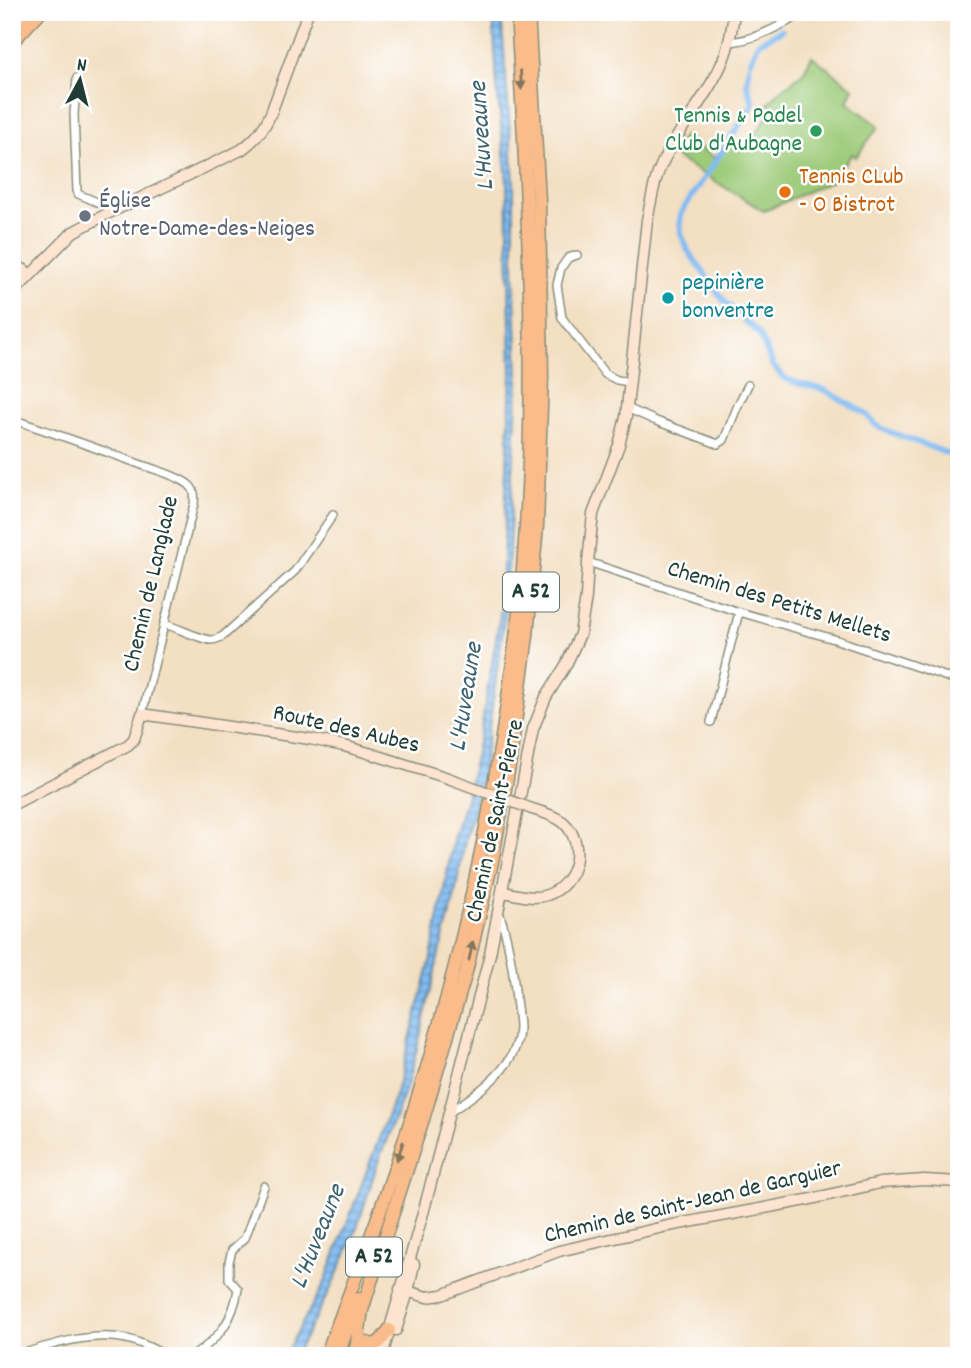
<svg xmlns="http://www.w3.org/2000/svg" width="971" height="1368" viewBox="0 0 971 1368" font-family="Dekko,sans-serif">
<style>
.green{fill:#9dcb79;stroke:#5e8456;stroke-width:2}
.water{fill:url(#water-rules);stroke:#507c94;stroke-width:2}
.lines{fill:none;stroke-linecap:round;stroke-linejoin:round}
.canal{stroke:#81bcf3;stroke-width:6}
.street-casing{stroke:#898e7b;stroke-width:10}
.secondary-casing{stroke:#898e7b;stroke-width:13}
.highway-casing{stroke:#898e7b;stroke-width:15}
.street{stroke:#fff;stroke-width:7}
.secondary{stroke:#fde4d1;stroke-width:10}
.highway{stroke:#fabc8b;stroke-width:12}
.secondary-bridge-casing{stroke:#898e7b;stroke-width:13;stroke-linecap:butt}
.secondary-bridge{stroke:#fde4d1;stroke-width:10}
.oneway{fill:#82765b}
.leisure-dot{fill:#2e9e5b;stroke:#fff;stroke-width:2.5}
.food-dot{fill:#e8710a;stroke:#fff;stroke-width:2.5}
.worship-dot{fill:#6b7280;stroke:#fff;stroke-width:2.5}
.culture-dot{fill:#0f9aa8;stroke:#fff;stroke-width:2.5}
.labels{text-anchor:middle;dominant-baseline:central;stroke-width:5;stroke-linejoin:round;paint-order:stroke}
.shield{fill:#fff;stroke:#627771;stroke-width:2}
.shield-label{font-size:23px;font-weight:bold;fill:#1f3d34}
.leisure-label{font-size:24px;fill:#27864d;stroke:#fff;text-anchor:end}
.food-label{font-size:24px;fill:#c56008;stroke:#fff;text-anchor:start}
.worship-label{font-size:24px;fill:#5b616d;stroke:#fff;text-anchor:start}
.culture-label{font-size:24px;fill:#0d838f;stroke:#fff;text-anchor:start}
.street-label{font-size:24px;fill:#1f3d34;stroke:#fff}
.water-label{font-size:26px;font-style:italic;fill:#3c636d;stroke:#fff}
</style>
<defs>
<pattern id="water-rules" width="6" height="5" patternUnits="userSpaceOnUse" patternTransform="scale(1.75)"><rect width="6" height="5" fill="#81bcf3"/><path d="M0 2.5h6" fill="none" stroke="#699ac6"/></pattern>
</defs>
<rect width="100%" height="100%" fill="#fff"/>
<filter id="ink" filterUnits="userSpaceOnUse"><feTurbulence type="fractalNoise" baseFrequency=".0143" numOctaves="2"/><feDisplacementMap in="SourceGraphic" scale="14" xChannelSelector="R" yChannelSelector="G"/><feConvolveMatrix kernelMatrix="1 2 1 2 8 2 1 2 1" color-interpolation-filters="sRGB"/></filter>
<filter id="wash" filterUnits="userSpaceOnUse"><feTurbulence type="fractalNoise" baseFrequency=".00686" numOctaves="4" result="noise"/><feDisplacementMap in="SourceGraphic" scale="28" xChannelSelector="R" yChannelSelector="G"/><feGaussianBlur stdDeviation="1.57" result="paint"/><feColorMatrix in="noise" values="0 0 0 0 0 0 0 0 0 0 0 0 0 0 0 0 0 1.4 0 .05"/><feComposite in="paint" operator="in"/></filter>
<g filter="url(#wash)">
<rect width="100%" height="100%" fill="#f3dfc2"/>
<!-- green -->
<path class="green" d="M812,56L853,88L847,102L879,126L856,157L852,154L833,180L764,211L670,154L684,136L714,158L729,140L745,150L773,108L768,104L780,91L803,73Z"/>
<!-- water -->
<path class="water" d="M493,12H501L514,181V269L518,377L506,609L481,782L465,841L454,899L438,958L418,1045L405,1092L378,1162L356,1231L332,1286L295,1356H284L324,1284L396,1093L431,958L454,836L466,798L480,734L501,609L511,376L507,181L497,88Z"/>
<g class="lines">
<!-- canal -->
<g class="canal">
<path d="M770,12L777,22"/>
<path d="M751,61L758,43L782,30"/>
<path d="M688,251L681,233L680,218L683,210L752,106L753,102L747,85L749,67"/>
<path d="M691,255L724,301L760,335L773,366L784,378L797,383L825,390L865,413L876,425L885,430L946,453L959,456"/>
</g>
</g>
</g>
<g filter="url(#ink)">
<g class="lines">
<defs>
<g id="street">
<path d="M729,42C757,40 781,25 806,12"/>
<path d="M77,78L74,114L77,191L78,194L116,210"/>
<path d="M577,255L568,258L561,268L557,285L562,318L605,374L617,380L630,382"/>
<path d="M627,408L656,421L718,444L724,440L738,405L748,385"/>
<path d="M12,419C56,434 99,449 142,465C156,470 176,475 188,484C195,489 195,496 194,504L142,714"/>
<path d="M588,562L739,612L834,639L959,681"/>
<path d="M164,624C176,627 202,640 211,640C216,640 219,638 223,636L295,571L333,515"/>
<path d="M711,722L739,612"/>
<path d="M450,1112C478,1093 519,1066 519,1028C519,1016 516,1003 515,990C512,962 508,938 499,912"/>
<path d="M15,1356C50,1345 91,1331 127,1339C141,1342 155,1350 167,1356"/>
<path d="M193,1356C219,1338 233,1321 238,1289L229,1279V1262L232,1250L245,1238L264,1186"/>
</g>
<g id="secondary">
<path d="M12,266L23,269L30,275"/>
<path d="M12,294L73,232L105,215L241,150C256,139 264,129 271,113L308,12"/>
<path d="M12,805L128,745L134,739L142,714L310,739L344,746L372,754L448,778"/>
<path d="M503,892C517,894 533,900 547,895C577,885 587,843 563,822C554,815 542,812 532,809"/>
<path d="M400,1289L427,1297L442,1295L559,1251L668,1226L807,1200L880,1183L924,1180L959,1182"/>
<path d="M396,1330L408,1292L414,1264"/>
<path d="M382,1356L425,1206L490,954L533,729L546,697L566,665L580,634L586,597L588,562L593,514L619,445L626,417L647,220C651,203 653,184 660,168C676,131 705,101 721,65C729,48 732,30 734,12"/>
</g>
<g id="highway">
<path d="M12,28L27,12"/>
<path d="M12,42L40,12"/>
<path d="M358,1335L361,1341L373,1345L380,1342L389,1330"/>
<path d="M326,1356C356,1276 387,1197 412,1116C462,960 496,800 516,638C541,430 529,221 517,12"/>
<path d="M337,1356L359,1299"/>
<path d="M355,1356L362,1310L424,1116L466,972L492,862L509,767L527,636L537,526L542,377L539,200L528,12"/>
</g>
</defs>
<!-- street casing -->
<use href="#street" class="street-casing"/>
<!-- secondary casing -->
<use href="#secondary" class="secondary-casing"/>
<!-- highway casing -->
<use href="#highway" class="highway-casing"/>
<!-- street -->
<use href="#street" class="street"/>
<!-- secondary -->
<use href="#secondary" class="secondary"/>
<!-- highway -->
<use href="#highway" class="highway"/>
<defs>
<path id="secondary-bridge" d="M448,778L532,809"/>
</defs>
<!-- secondary-bridge casing -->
<use href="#secondary-bridge" class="secondary-bridge-casing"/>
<!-- secondary-bridge -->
<use href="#secondary-bridge" class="secondary-bridge"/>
</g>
<!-- one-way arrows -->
<defs><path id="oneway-solid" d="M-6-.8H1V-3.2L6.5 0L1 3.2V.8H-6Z" transform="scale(1.75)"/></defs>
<g class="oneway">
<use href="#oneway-solid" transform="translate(521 80) rotate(87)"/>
<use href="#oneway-solid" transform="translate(471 951) rotate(-77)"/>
<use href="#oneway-solid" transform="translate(400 1151) rotate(109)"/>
</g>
</g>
<!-- markers -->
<circle class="leisure-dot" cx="816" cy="131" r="7"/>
<circle class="food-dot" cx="785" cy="192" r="7"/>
<circle class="worship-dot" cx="85" cy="216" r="7"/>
<circle class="culture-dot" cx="668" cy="298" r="7"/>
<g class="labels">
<!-- shield labels -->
<g class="shield">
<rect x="503" y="572.5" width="56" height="39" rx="5"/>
<rect x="346" y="1237.5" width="56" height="39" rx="5"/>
</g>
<g class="shield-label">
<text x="531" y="592">A 52</text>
<text x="374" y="1257">A 52</text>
</g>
<!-- leisure labels -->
<g class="leisure-label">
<text x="802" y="117">Tennis &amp; Padel<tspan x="802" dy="28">Club d'Aubagne</tspan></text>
</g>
<!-- food labels -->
<g class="food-label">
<text x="799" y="178">Tennis CLub<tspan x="799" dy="28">- O Bistrot</tspan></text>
</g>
<!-- worship labels -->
<g class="worship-label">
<text x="99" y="202">Église<tspan x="99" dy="28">Notre-Dame-des-Neiges</tspan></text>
</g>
<!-- culture labels -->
<g class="culture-label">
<text x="682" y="284">pepinière<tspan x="682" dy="28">bonventre</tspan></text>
</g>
<!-- street labels -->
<g class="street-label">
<text transform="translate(152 584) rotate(-77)">Chemin de Langlade</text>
<text transform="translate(779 603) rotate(17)">Chemin des Petits Mellets</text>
<text transform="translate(346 730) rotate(13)">Route des Aubes</text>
<text transform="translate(496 821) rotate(-78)">Chemin de Saint-Pierre</text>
<text transform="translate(693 1203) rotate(-13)">Chemin de Saint-Jean de Garguier</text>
</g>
<!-- water labels -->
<g class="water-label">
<text transform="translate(483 136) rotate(-94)">L'Huveaune</text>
<text transform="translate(467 697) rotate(-81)">L'Huveaune</text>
<text transform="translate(319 1237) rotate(-68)">L'Huveaune</text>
</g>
</g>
<!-- margin -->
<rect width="971" height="1368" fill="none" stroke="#fff" stroke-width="42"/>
<!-- north arrow -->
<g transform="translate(80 80) rotate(7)" stroke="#ffffff" stroke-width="5" paint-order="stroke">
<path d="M0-5L12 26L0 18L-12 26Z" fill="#1f3d34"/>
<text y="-10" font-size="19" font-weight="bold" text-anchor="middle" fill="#1f3d34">N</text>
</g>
</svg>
